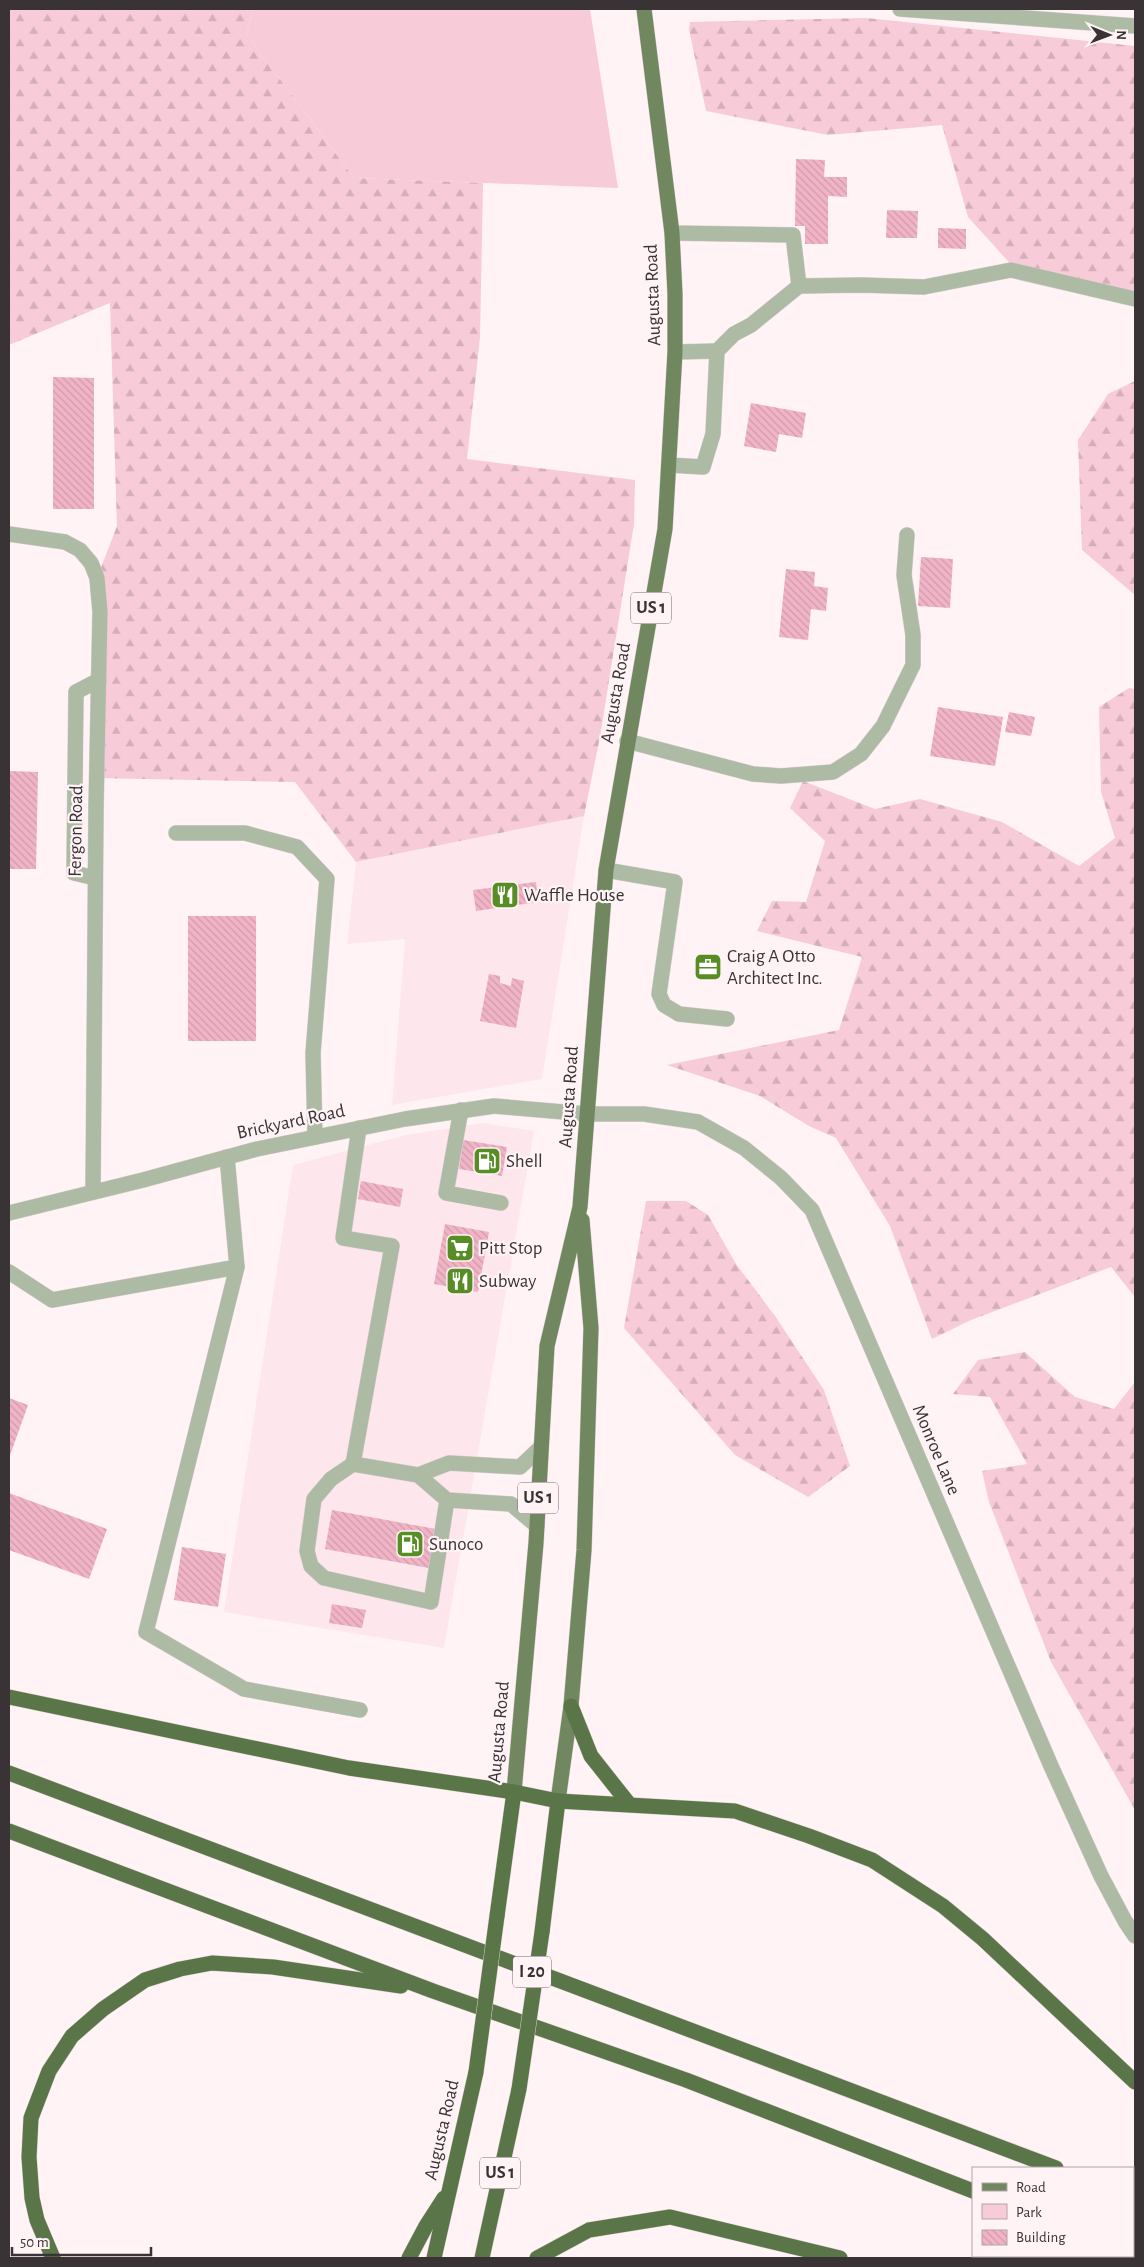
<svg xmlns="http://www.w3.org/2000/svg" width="1144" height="2267" viewBox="0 0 1144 2267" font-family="'Alegreya Sans',sans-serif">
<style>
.built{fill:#fde6ec}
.green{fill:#f7cbd7}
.forest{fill:url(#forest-firs)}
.building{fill:url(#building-back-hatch)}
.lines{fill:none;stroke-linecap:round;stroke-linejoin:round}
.minor-casing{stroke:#dcd0d3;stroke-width:16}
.major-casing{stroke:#dcd0d3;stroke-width:16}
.highway-casing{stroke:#dcd0d3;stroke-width:16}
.minor{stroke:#adbaa4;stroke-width:15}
.major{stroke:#708760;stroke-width:15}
.highway{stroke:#5a7547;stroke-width:15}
.highway-bridge-casing{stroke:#dcd0d3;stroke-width:16;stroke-linecap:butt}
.highway-bridge{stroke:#5a7547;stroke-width:15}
.labels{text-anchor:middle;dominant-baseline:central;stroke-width:4.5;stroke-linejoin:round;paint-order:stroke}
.shield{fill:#fff3f6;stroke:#756d6f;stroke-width:1}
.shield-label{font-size:18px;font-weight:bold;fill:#3a3335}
.street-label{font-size:19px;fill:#3a3335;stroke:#fff3f6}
.poi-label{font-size:19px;fill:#3a3335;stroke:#fff3f6;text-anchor:start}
</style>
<defs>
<pattern id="forest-firs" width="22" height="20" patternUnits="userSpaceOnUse" patternTransform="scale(1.25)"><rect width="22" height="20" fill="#f7cbd7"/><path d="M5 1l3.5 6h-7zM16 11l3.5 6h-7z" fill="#d4afb9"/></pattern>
<pattern id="building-back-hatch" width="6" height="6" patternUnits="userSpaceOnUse" patternTransform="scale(1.25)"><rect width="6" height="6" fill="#f1b4c6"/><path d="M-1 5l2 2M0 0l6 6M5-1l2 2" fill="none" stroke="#cf9bab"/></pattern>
</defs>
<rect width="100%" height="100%" fill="#fff3f6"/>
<!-- built -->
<g class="built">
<path d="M584,816L542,1079L392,1105L405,939L347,944L356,862Z"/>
<path d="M483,1123L534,1131L444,1648L224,1612L293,1165L406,1135Z"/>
</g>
<!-- green -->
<path class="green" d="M254,9H590L618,188L354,178L246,34Z"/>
<!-- forest -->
<g class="forest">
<path d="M9,9H254L246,34L354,178L483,183L480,337L467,459L635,480L634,524L600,737L584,816L356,862L295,782L96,778L97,578L117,526L110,303L9,345Z"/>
<path d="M866,18L1135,46V294L1017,271L968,217L942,125L828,135L706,111L689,29L690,22Z"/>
<path d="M1135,381V595L1082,550L1078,440L1108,394Z"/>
<path d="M1129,688L1135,689V1297L1111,1267L971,1320L932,1339L890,1226L836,1138L809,1126L760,1096L667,1065L839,1030L862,957L757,931L772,901L806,902L825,841L790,808L803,781L875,809L920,799L1002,822L1079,866L1115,838L1101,792L1099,707Z"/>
<path d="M646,1201H686L708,1215L736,1264L775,1316L824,1390L850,1466L808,1497L735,1455L624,1328Z"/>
<path d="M1025,1352L1075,1397L1114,1409L1135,1382V1810L1051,1662L989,1502L982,1471L1027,1464L990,1397L953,1394L978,1360Z"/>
</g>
<!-- building -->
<g class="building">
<path d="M796,159L825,160L824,177H847V197L828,196V244H805V226H795Z"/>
<path d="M887,210L918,211L917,238H886Z"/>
<path d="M938,228L966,229V249L938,248Z"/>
<path d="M53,377L94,378V509H53Z"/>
<path d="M751,403L806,413L802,438L779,434L776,452L744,446Z"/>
<path d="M921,557L953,559L950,608L918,606Z"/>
<path d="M786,569L815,572L814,586L828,588L826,611L811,609L808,640L779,637Z"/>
<path d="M938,707L1003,717L995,766L930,756Z"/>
<path d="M1009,712L1035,717L1031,736L1005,732Z"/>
<path d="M9,771L38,772L36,869H9Z"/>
<path d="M536,882L538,902L476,911L473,890Z"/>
<rect x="188" y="916" width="68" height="125"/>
<path d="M489,974L500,976V983L511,986L512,978L524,981L516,1028L480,1021Z"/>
<path d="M463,1140L507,1147L502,1176L459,1169Z"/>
<path d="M361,1181L403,1189L400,1207L358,1199Z"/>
<path d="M445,1224L489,1232L478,1292L434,1284Z"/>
<path d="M9,1398L28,1405L9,1458Z"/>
<path d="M9,1493L107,1529L89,1579L9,1550Z"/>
<path d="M332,1510L441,1530L434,1569L325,1549Z"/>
<path d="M182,1547L226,1554L218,1607L174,1600Z"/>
<path d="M332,1604L366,1610L362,1628L329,1623Z"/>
</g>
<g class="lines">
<defs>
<g id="minor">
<path d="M900,9L1135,26"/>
<path d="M672,233L793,235L799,286L861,285L924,287L1011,270L1135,299"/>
<path d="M717,351L734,334L751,325L799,286"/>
<path d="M669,465L703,467L713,434L717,351L675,352"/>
<path d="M9,534L65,542L80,550L91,563L97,578L100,612L96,808L93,1192"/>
<path d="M627,741L753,774L781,776L833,772L861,754L883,726L913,665V635L904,575L907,535"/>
<path d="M176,833H245L297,847L327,879L313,1053L315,1137"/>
<path d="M606,870L675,882L659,994L664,1005L679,1014L727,1019"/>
<path d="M95,878L74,873L76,692L99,680"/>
<path d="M461,1110L446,1193L501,1203"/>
<path d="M359,1128L343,1238L392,1246L353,1464L418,1475L447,1500L511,1504L537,1526"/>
<path d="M9,1213L143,1180L257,1149L405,1119L494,1106L587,1114H644L698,1122L744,1148L781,1178L812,1210L1051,1766L1101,1876L1125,1921L1135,1936"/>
<path d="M237,1267L146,1632L244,1689L360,1710"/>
<path d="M9,1272L52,1300L237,1267L227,1157"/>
<path d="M353,1464L331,1479L314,1499L307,1551L311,1566L324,1578L431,1602L447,1500"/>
<path d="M418,1475L449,1463L520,1467L541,1447"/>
</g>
<g id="major">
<path d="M514,1792L536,1543L547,1346L580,1207L606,870L665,529L675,352V294L672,233L644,9"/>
<path d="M558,1801L571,1706L584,1550L591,1328L582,1220"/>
</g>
<g id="highway">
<path d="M9,1697L349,1768L514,1792L558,1801L735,1811L809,1836L872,1860L943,1906L983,1939L1135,2082"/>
<path d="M571,1706L591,1756L629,1804"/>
<path d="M9,1773L1056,2168"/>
<path d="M9,1831L433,1991L686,2080L973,2191"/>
<path d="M497,1916L514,1792"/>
<path d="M542,1932L558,1801"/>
<path d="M1133,2197L1135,2198"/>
<path d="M1133,2252H1135"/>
<path d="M53,2258L37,2220L32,2198L29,2157L31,2118L49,2071L72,2036L103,2009L145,1980L180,1969L212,1963L273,1967L401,1986"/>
<path d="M409,2258L426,2226L444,2198"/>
<path d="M434,2258L476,2072"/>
<path d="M482,2258L519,2089"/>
<path d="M537,2258L589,2230L670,2217L840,2258"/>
</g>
</defs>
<!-- minor casing -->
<use href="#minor" class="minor-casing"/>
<!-- major casing -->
<use href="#major" class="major-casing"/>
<!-- highway casing -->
<use href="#highway" class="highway-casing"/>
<!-- minor -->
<use href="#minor" class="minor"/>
<!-- major -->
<use href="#major" class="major"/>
<!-- highway -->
<use href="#highway" class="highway"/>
<defs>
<g id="highway-bridge">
<path d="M476,2072L497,1916"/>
<path d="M519,2089L542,1932"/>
</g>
</defs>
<!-- highway-bridge casing -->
<use href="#highway-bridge" class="highway-bridge-casing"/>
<!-- highway-bridge -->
<use href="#highway-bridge" class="highway-bridge"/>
</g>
<!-- icons -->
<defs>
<symbol id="restaurant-square" viewBox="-11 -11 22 22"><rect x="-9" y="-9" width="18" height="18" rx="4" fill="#588d26" stroke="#fff3f6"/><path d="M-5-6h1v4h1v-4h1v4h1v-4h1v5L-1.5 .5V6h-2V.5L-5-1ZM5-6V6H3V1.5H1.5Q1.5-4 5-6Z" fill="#fff"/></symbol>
<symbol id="office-square" viewBox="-11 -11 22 22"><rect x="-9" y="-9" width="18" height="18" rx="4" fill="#588d26" stroke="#fff3f6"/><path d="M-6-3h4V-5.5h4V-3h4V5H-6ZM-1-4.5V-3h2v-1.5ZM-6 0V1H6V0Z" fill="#fff"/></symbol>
<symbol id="fuel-square" viewBox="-11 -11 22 22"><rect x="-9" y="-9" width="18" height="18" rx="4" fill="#588d26" stroke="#fff3f6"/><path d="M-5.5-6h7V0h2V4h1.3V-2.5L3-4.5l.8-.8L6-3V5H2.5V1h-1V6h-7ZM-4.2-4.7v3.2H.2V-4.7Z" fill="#fff"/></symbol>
<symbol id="supermarket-square" viewBox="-11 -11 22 22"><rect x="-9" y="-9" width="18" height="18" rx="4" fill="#588d26" stroke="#fff3f6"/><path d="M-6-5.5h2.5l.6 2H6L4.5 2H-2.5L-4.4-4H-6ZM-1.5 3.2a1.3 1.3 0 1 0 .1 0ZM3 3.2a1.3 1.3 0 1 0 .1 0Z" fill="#fff"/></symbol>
</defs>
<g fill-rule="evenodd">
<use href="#restaurant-square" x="489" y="879" width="32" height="32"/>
<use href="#office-square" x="692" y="951" width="32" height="32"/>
<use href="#fuel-square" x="471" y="1145" width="32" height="32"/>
<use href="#supermarket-square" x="444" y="1232" width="32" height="32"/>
<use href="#restaurant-square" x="444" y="1265" width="32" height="32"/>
<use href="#fuel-square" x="394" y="1528" width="32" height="32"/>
</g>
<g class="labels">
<!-- shield labels -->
<g class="shield">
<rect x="631" y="592.5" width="40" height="31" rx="4"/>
<rect x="518" y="1482.5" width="40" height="31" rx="4"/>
<rect x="513" y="1956.5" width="38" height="31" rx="4"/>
<rect x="480" y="2157.5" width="40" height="31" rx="4"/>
</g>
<g class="shield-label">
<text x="651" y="608">US 1</text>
<text x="538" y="1498">US 1</text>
<text x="532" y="1972">I 20</text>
<text x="500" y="2173">US 1</text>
</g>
<!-- street labels -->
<g class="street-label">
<text transform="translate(653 295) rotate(-92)">Augusta Road</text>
<text transform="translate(616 693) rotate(-80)">Augusta Road</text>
<text transform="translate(76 831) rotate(-89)">Fergon Road</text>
<text transform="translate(569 1097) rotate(-86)">Augusta Road</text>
<text transform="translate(291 1122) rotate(-12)">Brickyard Road</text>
<text transform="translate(936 1450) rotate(67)">Monroe Lane</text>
<text transform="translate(499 1732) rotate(-85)">Augusta Road</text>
<text transform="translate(442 2130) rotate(-77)">Augusta Road</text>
</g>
<!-- poi labels -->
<g class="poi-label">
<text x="524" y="895">Waffle House</text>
<text x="727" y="956">Craig A Otto<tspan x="727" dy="22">Architect Inc.</tspan></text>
<text x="506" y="1161">Shell</text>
<text x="479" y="1248">Pitt Stop</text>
<text x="479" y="1281">Subway</text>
<text x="429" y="1544">Sunoco</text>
</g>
</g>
<!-- border -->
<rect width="1144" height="2267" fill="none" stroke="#3a3335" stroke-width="20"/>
<!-- legend -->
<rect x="972" y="2167" width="162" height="90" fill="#fff3f6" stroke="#b0a6a9"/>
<rect x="982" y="2183" width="25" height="8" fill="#708760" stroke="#b0a6a9"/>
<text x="1016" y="2192" font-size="15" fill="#3a3335">Road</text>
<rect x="982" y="2204" width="25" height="15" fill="#f7cbd7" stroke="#b0a6a9"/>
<text x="1016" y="2217" font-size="15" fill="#3a3335">Park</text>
<rect x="982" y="2230" width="25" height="15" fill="url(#building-back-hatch)" stroke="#b0a6a9"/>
<text x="1016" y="2242" font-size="15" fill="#3a3335">Building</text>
<!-- north arrow -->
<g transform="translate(1109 35) rotate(91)" stroke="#fff3f6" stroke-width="4" paint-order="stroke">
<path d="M0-4L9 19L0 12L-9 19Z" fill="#3a3335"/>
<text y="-8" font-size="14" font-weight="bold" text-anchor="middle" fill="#3a3335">N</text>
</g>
<!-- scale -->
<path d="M12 2247v8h139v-8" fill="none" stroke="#3a3335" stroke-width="2.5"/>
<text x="20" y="2247" font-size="15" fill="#3a3335" stroke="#fff3f6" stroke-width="4" paint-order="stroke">50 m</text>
</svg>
